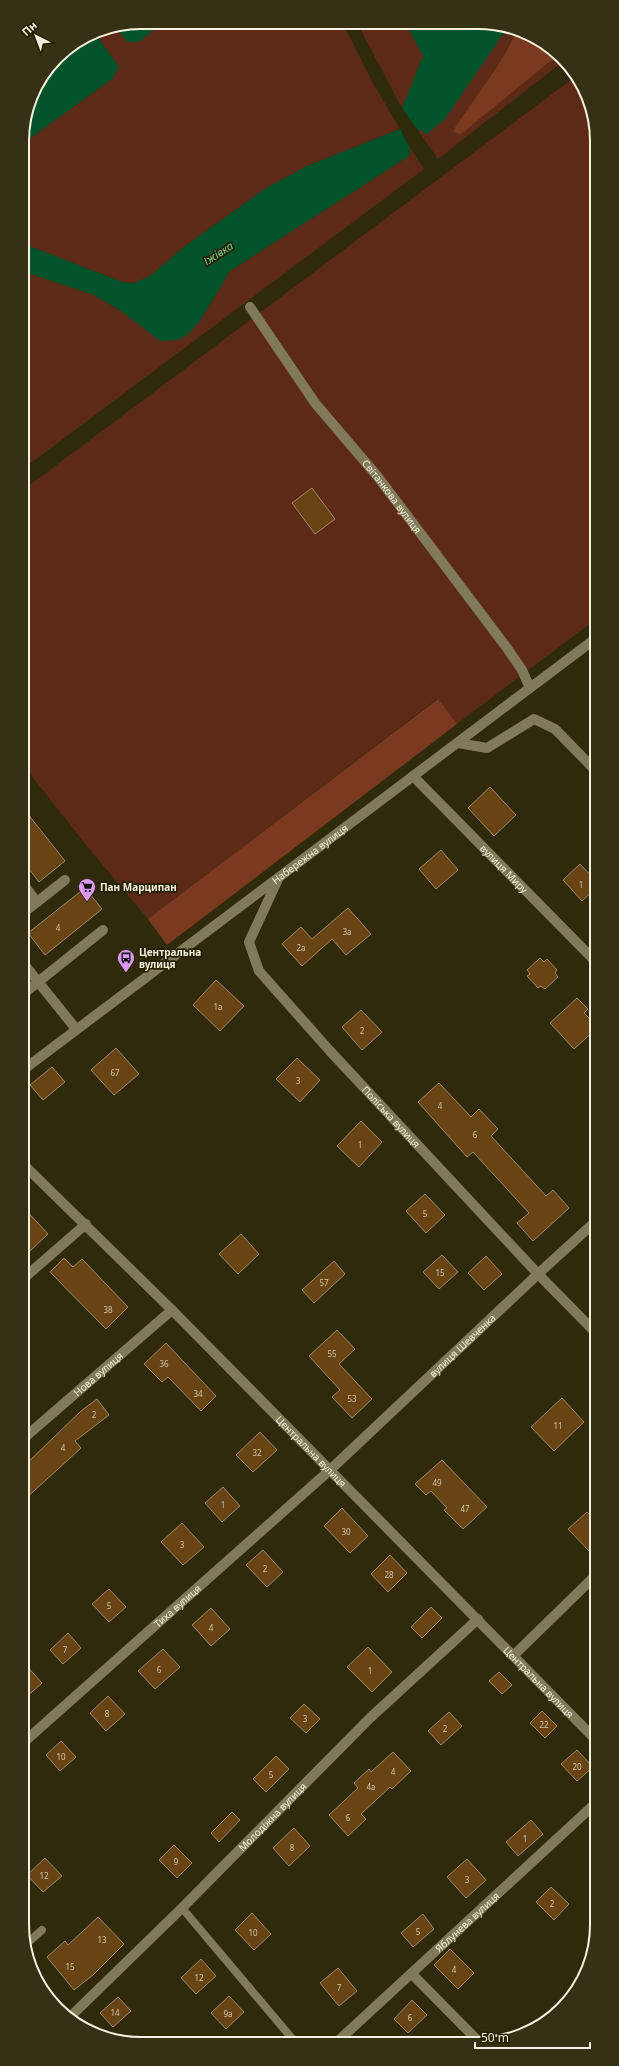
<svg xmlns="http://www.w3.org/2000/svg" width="619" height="2066" viewBox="0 0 619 2066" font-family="'Noto Sans',sans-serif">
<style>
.green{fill:#5c2a16}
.forest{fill:#7b391f}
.water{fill:#00532a}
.building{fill:#684313;stroke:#a0886e}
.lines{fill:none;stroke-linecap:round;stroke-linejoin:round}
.service{stroke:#817a5a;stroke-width:8}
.minor{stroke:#817a5a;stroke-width:10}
.tertiary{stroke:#817a5a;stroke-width:10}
.labels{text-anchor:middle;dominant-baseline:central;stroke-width:3.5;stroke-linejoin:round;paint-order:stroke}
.number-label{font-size:8px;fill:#d1c6ac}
.street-label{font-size:10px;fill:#f4f1df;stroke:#262002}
.poi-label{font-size:10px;font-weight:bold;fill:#f4f1df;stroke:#262002;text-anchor:start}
.water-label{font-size:11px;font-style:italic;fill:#77d899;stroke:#262002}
.rim{fill:none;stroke:#f4f1df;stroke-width:2}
</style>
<rect width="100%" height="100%" fill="#302a0c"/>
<!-- green -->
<g class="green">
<path d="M163,22L343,23L373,83L400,129L307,166L266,188L185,246L150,276L134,283L122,282L27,245L22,237V144L112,79L119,67L94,32L116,27L127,41L139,42Z"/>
<path d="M357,23L406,24L423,56L402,108Z"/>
<path d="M504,26L517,30C501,67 474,97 454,131L459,135L559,54L565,60L438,159L417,129L427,134L503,34Z"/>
<path d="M576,76L585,88L595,118V620L457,724L437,699L148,919L87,846L23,765V490Z"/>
<path d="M410,148L424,169L23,469L22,294L25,292L22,290V271L94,295L121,311L200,321L230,271L409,156Z"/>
</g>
<!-- forest -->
<g class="forest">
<path d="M517,30L537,38L559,54L460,135L453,131C474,97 501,67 517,30Z"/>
<path d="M438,699L457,724L167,945L148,919Z"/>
</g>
<!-- water -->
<g class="water">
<path d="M141,22H163L139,42H127L116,27Z"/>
<path d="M406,24L504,26L503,34L445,119L427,134L417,129L402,108L423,56Z"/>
<path d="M94,32L119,67L112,79L22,144V134L31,95L57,57Z"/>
<path d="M400,129L410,148L409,156L230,271L200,321L188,334L178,340L160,341L121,311L94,295L22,271V237L27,245L122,282L134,283L150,276L185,246L266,188L307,166Z"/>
</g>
<!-- building -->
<g class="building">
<path d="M312,488L335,519L315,534L292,503Z"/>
<path d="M490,787L516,815L494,836L468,808Z"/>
<path d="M23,808L65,861L39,882L23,861Z"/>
<path d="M441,850L458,870L436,889L419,869Z"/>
<path d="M580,864L596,881V888L582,901L563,880Z"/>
<path d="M85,888L102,909L45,955L28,933Z"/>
<path d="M348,908L371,934L346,955L332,939L302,966L282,944L301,927L312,939Z"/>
<path d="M540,958L544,962L547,959L557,970L555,973L558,977L545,989L541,986L538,988L527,976L530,974L527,970Z"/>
<path d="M216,980L244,1006L220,1031L193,1005Z"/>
<path d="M577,998L588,1009L584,1013L596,1025V1029L574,1049L550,1023Z"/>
<path d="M361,1010L382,1032L362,1050L342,1027Z"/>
<path d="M116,1048L139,1074L114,1095L91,1070Z"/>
<path d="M297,1058L320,1080L300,1102L276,1079Z"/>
<path d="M52,1067L65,1082L43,1100L30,1085Z"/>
<path d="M439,1083L471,1117L479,1109L498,1129L491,1136L546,1196L553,1190L569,1208L533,1241L517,1223L529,1213L473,1152L467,1157L418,1102Z"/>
<path d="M361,1121L382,1142L359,1167L337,1146Z"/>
<path d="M425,1194L445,1215L426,1233L406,1211Z"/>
<path d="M23,1207L48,1234L30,1251L23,1245Z"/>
<path d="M241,1234L259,1254L238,1274L219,1254Z"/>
<path d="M442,1255L458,1272L439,1289L423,1272Z"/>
<path d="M486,1256L502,1274L484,1290L468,1273Z"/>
<path d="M64,1258L73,1267L82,1259L128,1307L106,1329L50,1272Z"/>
<path d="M334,1261L345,1274L314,1303L302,1290Z"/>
<path d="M337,1330L355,1349L339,1364L372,1399L352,1418L332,1397L340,1390L309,1356Z"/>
<path d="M166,1343L216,1396L201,1411L168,1377L162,1382L144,1364Z"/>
<path d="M562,1398L584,1422L554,1451L531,1427Z"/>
<path d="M97,1399L109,1415L75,1441L81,1448L24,1500V1466L81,1411Z"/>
<path d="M260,1432L277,1450L253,1472L236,1455Z"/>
<path d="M442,1460L487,1507L463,1529L444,1510L447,1508L431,1491L426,1495L415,1484Z"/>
<path d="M223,1487L240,1506L222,1522L205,1503Z"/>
<path d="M342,1508L368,1536L350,1553L324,1526Z"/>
<path d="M587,1512L596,1521V1546L590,1552L568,1529Z"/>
<path d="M182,1523L204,1547L183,1565L161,1542Z"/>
<path d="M263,1550L283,1572L267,1587L246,1565Z"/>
<path d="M390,1555L407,1573L388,1592L371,1574Z"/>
<path d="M109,1589L126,1607L109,1622L92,1604Z"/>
<path d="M431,1607L442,1618L422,1638L411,1627Z"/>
<path d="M211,1608L230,1629L211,1646L192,1625Z"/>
<path d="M68,1633L81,1648L63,1664L50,1650Z"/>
<path d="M368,1647L392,1672L372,1692L347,1667Z"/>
<path d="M163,1649L180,1667L155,1689L138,1671Z"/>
<path d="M24,1663L42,1683L24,1699Z"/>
<path d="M499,1672L512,1685L502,1694L489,1681Z"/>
<path d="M108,1696L125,1714L106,1731L90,1713Z"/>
<path d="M304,1704L320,1719L306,1733L290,1718Z"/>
<path d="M542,1711L557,1726L545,1738L530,1723Z"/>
<path d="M449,1712L462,1726L441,1745L428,1731Z"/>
<path d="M61,1741L76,1757L60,1771L46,1755Z"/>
<path d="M577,1750L593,1767L577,1781L561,1764Z"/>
<path d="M393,1752L411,1771L392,1789L390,1787L361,1814L366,1819L348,1836L329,1815L358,1788L354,1783L369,1769L371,1772Z"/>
<path d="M276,1756L289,1769L266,1792L253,1779Z"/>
<path d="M232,1812L240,1820L219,1842L211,1833Z"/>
<path d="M531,1820L543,1834L518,1856L506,1842Z"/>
<path d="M294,1828L310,1846L289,1866L273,1848Z"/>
<path d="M174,1845L192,1863L177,1878L159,1860Z"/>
<path d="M45,1858L62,1876L43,1892L27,1875Z"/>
<path d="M467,1859L486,1880L466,1898L447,1877Z"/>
<path d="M551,1887L569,1904L554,1920L536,1902Z"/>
<path d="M252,1913L271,1934L254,1950L235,1930Z"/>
<path d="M423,1914L434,1929L413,1947L401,1933Z"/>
<path d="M98,1917L124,1944L93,1975L74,1990L47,1957L65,1941L68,1945Z"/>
<path d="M450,1949L474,1973L458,1989L434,1965Z"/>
<path d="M201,1959L216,1976L196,1994L181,1978Z"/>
<path d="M338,1968L357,1991L339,2006L320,1983Z"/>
<path d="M229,1996L244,2012L226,2029L211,2013Z"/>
<path d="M118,1997L131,2011L113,2027L100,2013Z"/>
<path d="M412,2000L427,2015L408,2033L394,2019Z"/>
</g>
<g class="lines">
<!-- service -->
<g class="service">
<path d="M182,1908L295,2042"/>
<path d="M24,1946L42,1930"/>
</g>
<!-- minor -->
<g class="minor">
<path id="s1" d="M250,307L315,403L378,477L507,648L522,670L530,688"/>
<path d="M458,743L487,748L534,719L555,729L595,770"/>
<path id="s2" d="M413,776L596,962"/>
<path id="s3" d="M279,877L249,942L259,971L330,1051L538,1274L596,1333"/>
<path d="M23,884L37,902"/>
<path d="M23,913L65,880"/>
<path d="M23,963L76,1029"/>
<path d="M23,994L103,930"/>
<path id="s4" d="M23,1164L172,1310L597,1741"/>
<path d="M24,1278L86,1224"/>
<path id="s5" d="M24,1438L172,1310"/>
<path d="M513,1656L596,1575"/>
<path id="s6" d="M24,1742L330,1470L538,1274L596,1221"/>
<path d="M412,1974L479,2042"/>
<path id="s7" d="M69,2018L182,1908L370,1718L478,1619"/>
<path id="s8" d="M337,2042L597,1802"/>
</g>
<!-- tertiary -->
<path class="tertiary" id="s9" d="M23,1070L595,639"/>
</g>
<!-- icons -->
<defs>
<symbol id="supermarket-pin" viewBox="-11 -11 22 30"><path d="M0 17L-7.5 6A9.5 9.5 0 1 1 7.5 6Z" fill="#dc99f4" stroke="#262002"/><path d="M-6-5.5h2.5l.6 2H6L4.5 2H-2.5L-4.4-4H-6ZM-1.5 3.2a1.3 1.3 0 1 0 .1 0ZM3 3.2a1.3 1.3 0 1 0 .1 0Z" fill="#111"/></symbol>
<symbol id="bus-pin" viewBox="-11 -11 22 30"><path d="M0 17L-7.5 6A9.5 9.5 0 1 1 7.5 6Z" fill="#dc99f4" stroke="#262002"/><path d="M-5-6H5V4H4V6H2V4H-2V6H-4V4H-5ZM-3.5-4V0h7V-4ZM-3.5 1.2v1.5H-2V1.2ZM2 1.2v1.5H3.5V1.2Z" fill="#111"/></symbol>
</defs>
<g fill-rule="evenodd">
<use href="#supermarket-pin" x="77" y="877" width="20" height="27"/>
<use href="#bus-pin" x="116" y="948" width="20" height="27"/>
</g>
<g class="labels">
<!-- number labels -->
<g class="number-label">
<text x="581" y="884">1</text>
<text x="58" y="927">4</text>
<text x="347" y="931">3а</text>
<text x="301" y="947">2а</text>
<text x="218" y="1006">1а</text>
<text x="362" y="1030">2</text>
<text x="115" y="1072">67</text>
<text x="298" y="1080">3</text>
<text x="440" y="1105">4</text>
<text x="475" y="1134">6</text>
<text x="360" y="1144">1</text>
<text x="425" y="1213">5</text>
<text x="440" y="1272">15</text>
<text x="324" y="1282">57</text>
<text x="108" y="1309">38</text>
<text x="332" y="1353">55</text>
<text x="164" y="1363">36</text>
<text x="198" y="1393">34</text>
<text x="352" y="1398">53</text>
<text x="94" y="1414">2</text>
<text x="558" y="1425">11</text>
<text x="63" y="1447">4</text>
<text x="257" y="1452">32</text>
<text x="437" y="1482">49</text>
<text x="223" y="1504">1</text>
<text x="465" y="1508">47</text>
<text x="346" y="1531">30</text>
<text x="182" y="1544">3</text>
<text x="265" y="1568">2</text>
<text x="389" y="1574">28</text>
<text x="109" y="1605">5</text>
<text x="211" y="1627">4</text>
<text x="65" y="1649">7</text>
<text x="159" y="1669">6</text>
<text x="370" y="1670">1</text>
<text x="107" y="1713">8</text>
<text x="305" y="1718">3</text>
<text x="544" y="1724">22</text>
<text x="445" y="1728">2</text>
<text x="61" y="1756">10</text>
<text x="577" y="1766">20</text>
<text x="393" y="1771">4</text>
<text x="271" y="1774">5</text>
<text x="371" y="1786">4а</text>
<text x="348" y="1817">6</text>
<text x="525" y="1838">1</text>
<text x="292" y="1847">8</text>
<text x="176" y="1861">9</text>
<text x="44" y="1875">12</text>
<text x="467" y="1879">3</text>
<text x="552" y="1903">2</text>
<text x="418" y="1931">5</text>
<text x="253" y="1932">10</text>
<text x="102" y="1939">13</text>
<text x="70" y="1966">15</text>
<text x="454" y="1969">4</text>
<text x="199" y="1977">12</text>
<text x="339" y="1987">7</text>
<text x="115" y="2012">14</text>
<text x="228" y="2013">9а</text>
<text x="410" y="2017">6</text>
</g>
<!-- street labels -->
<g class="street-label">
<text stroke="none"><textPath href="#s1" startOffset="237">Світанкова вулиця</textPath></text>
<text stroke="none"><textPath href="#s9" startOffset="359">Набережна вулиця</textPath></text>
<text stroke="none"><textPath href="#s2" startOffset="130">вулиця Миру</textPath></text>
<text stroke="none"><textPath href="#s3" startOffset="299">Поліська вулиця</textPath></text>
<text stroke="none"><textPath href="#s6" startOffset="591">вулиця Шевченка</textPath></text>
<text stroke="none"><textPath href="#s5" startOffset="98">Нова вулиця</textPath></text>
<text stroke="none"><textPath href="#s4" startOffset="407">Центральна вулиця</textPath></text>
<text stroke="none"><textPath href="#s6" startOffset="205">Тиха вулиця</textPath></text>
<text stroke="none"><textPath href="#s4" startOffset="731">Центральна вулиця</textPath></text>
<text stroke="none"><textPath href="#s7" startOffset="286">Молодіжна вулиця</textPath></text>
<text stroke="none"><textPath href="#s8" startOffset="177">Яблунева вулиця</textPath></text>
</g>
<!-- poi labels -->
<g class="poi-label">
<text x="100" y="887">Пан Марципан</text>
<text x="139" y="952">Центральна<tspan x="139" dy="12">вулиця</tspan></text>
</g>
<!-- water labels -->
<g class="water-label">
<text transform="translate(218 253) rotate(-33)">Іжівка</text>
</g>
</g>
<!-- crop -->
<path d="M0 0H619V2066H0ZM141 29H478A112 112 0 0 1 590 141V1925A112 112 0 0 1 478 2037H141A112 112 0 0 1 29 1925V141A112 112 0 0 1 141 29Z" fill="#363114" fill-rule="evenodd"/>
<path class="rim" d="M141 29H478A112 112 0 0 1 590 141V1925A112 112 0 0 1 478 2037H141A112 112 0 0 1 29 1925V141A112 112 0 0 1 141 29Z"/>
<!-- north arrow -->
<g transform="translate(36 36) rotate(318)" stroke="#262002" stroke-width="3" paint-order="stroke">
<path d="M0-3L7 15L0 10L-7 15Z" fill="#f4f1df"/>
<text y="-6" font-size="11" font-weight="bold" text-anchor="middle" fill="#f4f1df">Пн</text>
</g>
<!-- scale -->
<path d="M475 2042v6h115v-6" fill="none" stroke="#f4f1df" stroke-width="2"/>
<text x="481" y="2042" font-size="12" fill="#f4f1df" stroke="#262002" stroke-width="3" paint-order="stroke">50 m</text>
</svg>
